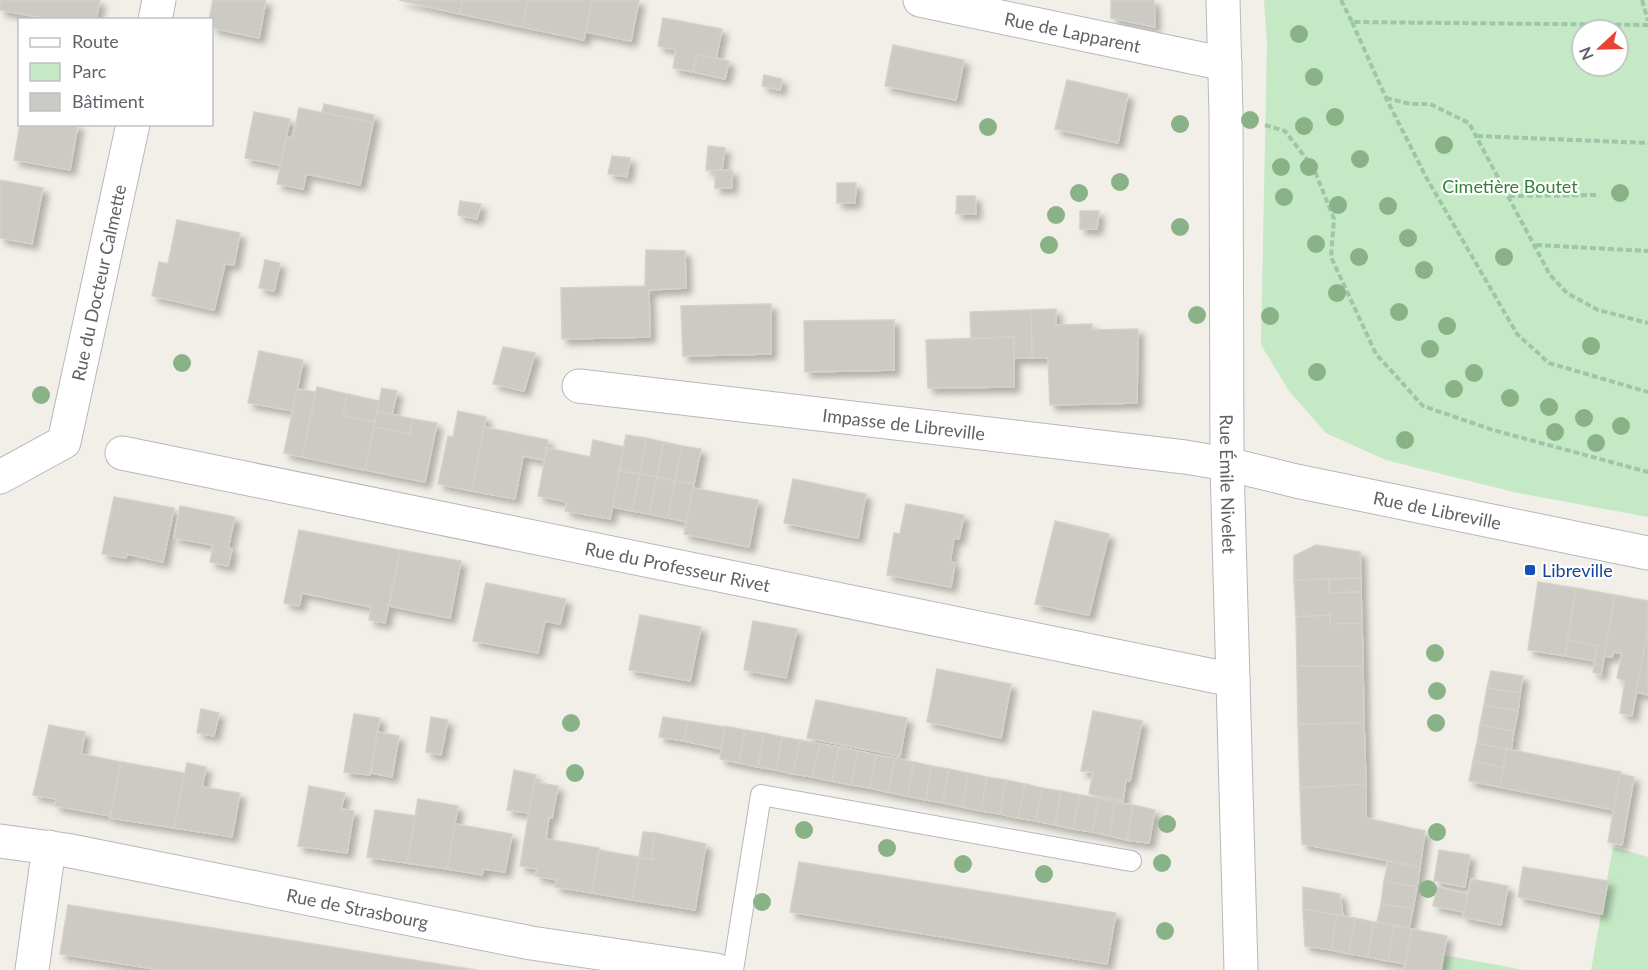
<svg xmlns="http://www.w3.org/2000/svg" width="1648" height="970" viewBox="0 0 1648 970" font-family="Lato,sans-serif">
<style>
.green{fill:#c5e8c5;fill-rule:evenodd}
.building{fill:#cccac5;stroke:#d6d1c6;stroke-width:1.5;filter:url(#shadow)}
.lines{fill:none;stroke-linecap:round;stroke-linejoin:round}
.service-casing{stroke:#b5b8bc;stroke-width:22}
.minor-casing{stroke:#b5b8bc;stroke-width:35}
.path{stroke:#9cc7a9;stroke-width:4;stroke-dasharray:6 3;stroke-linecap:butt}
.service{stroke:#fff;stroke-width:20}
.minor{stroke:#fff;stroke-width:33}
.tree{fill:#89b387}
.transit-dot{fill:#1a4fb4;stroke:#fff;stroke-width:2}
.labels{text-anchor:middle;dominant-baseline:central;stroke-width:4.5;stroke-linejoin:round;paint-order:stroke}
.street-label{font-size:18px;fill:#5f6368;stroke:#fff}
.park-label{font-size:18px;fill:#348238;stroke:#fff}
.transit-label{font-size:18px;fill:#164399;stroke:#fff;text-anchor:start}
</style>
<defs>
<filter id="shadow"><feDropShadow dx="5.5" dy="5.5" stdDeviation="3" flood-color="#0004"/></filter>
</defs>
<rect width="100%" height="100%" fill="#f1efe8"/>
<!-- green -->
<g class="green">
<path d="M1264,0H1648V517L1518,493L1386,460L1326,433L1289,391L1261,345L1267,43ZM1582,30H1618V66H1582Z"/>
<path d="M1613,847L1648,857V970H1591Z"/>
<path d="M1444,955L1524,970H1441Z"/>
</g>
<!-- building -->
<g class="building">
<path d="M0,0H100L96,20H54L0,10Z"/>
<path d="M213,0H266L259,38L212,28V20H209Z"/>
<path d="M399,0H463L460,14Z"/>
<path d="M463,0H528L522,27L460,14Z"/>
<path d="M528,0H592L584,40L522,27Z"/>
<path d="M592,0H639L631,41L586,32Z"/>
<path d="M1111,0H1154L1155,27L1111,18Z"/>
<path d="M663,18L722,29L716,59L697,54L693,72L673,68L676,50L658,46Z"/>
<path d="M893,45L964,60L956,100L885,86Z"/>
<path d="M697,54L729,61L725,79L693,72Z"/>
<path d="M764,75L782,79L780,90L762,86Z"/>
<path d="M1067,80L1128,94L1118,143L1055,129Z"/>
<path d="M324,104L374,115L373,123L322,112Z"/>
<path d="M299,108L373,123L360,185L306,174L303,189L277,184L286,137L293,138Z"/>
<path d="M254,112L290,119L280,165L245,158Z"/>
<path d="M20,124H78L70,170L14,160Z"/>
<path d="M708,146L725,148L722,170H706Z"/>
<path d="M612,156L630,158L627,177L608,174Z"/>
<rect x="715" y="170" width="17" height="18"/>
<path d="M0,180L43,188L32,244L0,238Z"/>
<path d="M837,183H856L855,203H837Z"/>
<path d="M957,196H975L976,214H956Z"/>
<path d="M460,201L481,204L477,219L458,215Z"/>
<path d="M1080,211H1099L1097,229H1080Z"/>
<path d="M177,220L240,233L234,265L225,264L214,310L152,296L159,262L168,264Z"/>
<path d="M646,250L685,251L686,288L649,290L650,337L562,339L561,288L645,286Z"/>
<path d="M265,260L280,263L274,291L259,288Z"/>
<path d="M771,304V354L683,356L681,306Z"/>
<path d="M1056,309V325L1092,324V330L1138,329L1137,403L1050,405L1048,358H1032L1031,310Z"/>
<path d="M1031,310L1032,358H1013L1014,337L971,338L970,312Z"/>
<path d="M894,320V370L805,372L804,321Z"/>
<path d="M1014,337V387L928,388L926,340Z"/>
<path d="M503,347L535,353L524,391L493,384Z"/>
<path d="M259,351L303,360L293,411L248,403Z"/>
<path d="M317,387L347,394L343,415L375,422L365,470L302,457Z"/>
<path d="M382,388L397,391L392,415L377,411Z"/>
<path d="M297,389L316,392L302,457L284,453Z"/>
<path d="M347,394L379,401L375,422L343,415Z"/>
<path d="M377,411L413,419L410,434L374,427Z"/>
<path d="M458,411L486,417L472,491L438,484L448,436L453,437Z"/>
<path d="M413,419L437,423L425,482L365,470L374,427L410,434Z"/>
<path d="M484,427L548,440L544,460L523,456L515,499L472,491Z"/>
<path d="M626,435L646,438L640,474L619,471Z"/>
<path d="M646,438L664,442L657,477L640,474Z"/>
<path d="M593,440L624,447L610,519L565,511L567,502L538,496L547,448L590,457Z"/>
<path d="M664,442L682,446L675,481L657,477Z"/>
<path d="M682,446L701,449L694,484L675,481Z"/>
<path d="M619,471L640,474L632,511L613,507Z"/>
<path d="M640,474L657,477L649,514L632,511Z"/>
<path d="M657,477L675,481L668,518L649,514Z"/>
<path d="M793,479L866,494L858,538L784,523Z"/>
<path d="M675,481L694,484L687,522L668,518Z"/>
<path d="M693,488L758,500L749,547L684,534Z"/>
<path d="M114,497L174,508L163,562L127,554L126,558L102,554Z"/>
<path d="M906,504L964,515L959,539L954,538L950,562L955,563L951,587L887,575L894,533L900,534Z"/>
<path d="M180,506L235,517L228,548L232,549L228,566L210,562L213,545L174,538Z"/>
<path d="M1055,521L1109,534L1089,615L1035,604Z"/>
<path d="M299,530L400,550L385,623L369,620L371,607L302,593L299,606L284,603Z"/>
<path d="M1316,545L1360,552L1361,578L1294,580V556Z"/>
<path d="M400,550L461,561L450,618L389,606Z"/>
<path d="M1361,578V592L1329,593V579Z"/>
<path d="M1329,579V593L1361,592L1362,623L1330,624V615L1296,617L1294,580Z"/>
<path d="M1538,582L1576,588L1565,656L1528,650Z"/>
<path d="M486,583L566,599L560,624L545,621L538,653L473,641Z"/>
<path d="M1576,588L1615,595L1601,675L1593,672L1597,646L1568,640Z"/>
<path d="M1615,595L1648,601V631L1632,716L1620,713L1625,680L1617,678L1622,653L1614,652L1612,657L1604,656Z"/>
<path d="M640,615L701,627L690,681L629,670Z"/>
<path d="M1330,615V624L1362,623L1363,666H1297L1296,617Z"/>
<path d="M753,621L797,629L786,678L744,670Z"/>
<path d="M1647,635H1648V695L1636,692Z"/>
<path d="M1568,640L1597,646L1594,661L1565,656Z"/>
<path d="M1297,666H1363L1364,723L1298,724Z"/>
<path d="M937,669L1011,684L1001,738L927,722Z"/>
<path d="M1491,671L1523,676L1520,693L1487,688Z"/>
<path d="M1487,688L1520,693L1518,711L1484,705Z"/>
<path d="M816,700L907,718L900,756L807,738Z"/>
<path d="M1484,705L1518,711L1514,731L1480,725Z"/>
<path d="M201,709L219,713L214,736L197,733Z"/>
<path d="M1093,711L1142,721L1130,781L1126,780L1123,801L1089,794L1093,772L1081,771Z"/>
<path d="M354,714L380,718L370,775L344,772Z"/>
<path d="M431,717L448,720L441,755L426,752Z"/>
<path d="M663,717L688,721L684,741L659,737Z"/>
<path d="M688,721L725,727L721,749L684,741Z"/>
<path d="M1364,723L1366,784L1300,788L1298,724Z"/>
<path d="M49,725L85,732L81,754L121,762L110,816L55,806L56,799L33,795Z"/>
<path d="M1480,725L1514,731L1511,750L1477,743Z"/>
<path d="M725,726L745,730L739,763L720,759Z"/>
<path d="M745,730L764,733L758,767L739,763Z"/>
<path d="M377,732L399,736L392,777L371,773Z"/>
<path d="M764,733L782,737L776,770L758,767Z"/>
<path d="M782,737L800,740L793,774L776,770Z"/>
<path d="M800,740L820,744L812,777L793,774Z"/>
<path d="M1477,743L1507,749L1504,768L1473,761Z"/>
<path d="M820,744L839,747L832,781L812,777Z"/>
<path d="M839,747L858,751L851,785L832,781Z"/>
<path d="M1507,749L1621,772L1614,810L1499,787Z"/>
<path d="M858,751L876,755L870,788L851,785Z"/>
<path d="M876,755L895,758L888,792L870,788Z"/>
<path d="M895,758L914,762L907,796L888,792Z"/>
<path d="M1473,761L1504,768L1499,787L1469,781Z"/>
<path d="M121,762L185,773L174,828L110,818Z"/>
<path d="M914,762L931,766L926,800L907,796Z"/>
<path d="M187,763L206,767L202,787L240,793L232,837L174,828Z"/>
<path d="M931,766L949,769L943,803L926,800Z"/>
<path d="M949,769L968,773L963,807L943,803Z"/>
<path d="M514,770L536,775L529,813L507,810Z"/>
<path d="M968,773L987,777L981,811L963,807Z"/>
<path d="M1620,774L1634,777L1622,845L1608,842Z"/>
<path d="M987,777L1006,780L1000,814L981,811Z"/>
<path d="M1006,780L1025,784L1018,818L1000,814Z"/>
<path d="M534,782L558,786L552,818L549,817L546,839L599,848L592,893L555,887L557,880L536,876L537,869L520,866Z"/>
<path d="M1025,784L1042,788L1036,821L1018,818Z"/>
<path d="M1366,784V818L1425,831L1420,867L1302,844L1300,788Z"/>
<path d="M309,786L345,793L341,809L354,811L347,853L298,846Z"/>
<path d="M1042,788L1061,791L1055,825L1036,821Z"/>
<path d="M1061,791L1080,795L1073,829L1055,825Z"/>
<path d="M1080,795L1099,798L1092,832L1073,829Z"/>
<path d="M1099,798L1115,802L1110,836L1092,832Z"/>
<path d="M418,799L458,806L447,869L407,863Z"/>
<path d="M1115,802L1133,805L1127,840L1110,836Z"/>
<path d="M1133,805L1155,810L1149,843L1127,840Z"/>
<path d="M375,810L415,816L407,863L367,857Z"/>
<path d="M455,824L512,834L505,872L484,869L482,875L447,869Z"/>
<path d="M643,832L655,833L652,853L654,860L639,857Z"/>
<path d="M655,833L706,844L695,910L632,900L639,857L654,860L652,853Z"/>
<path d="M599,850L639,857L632,900L592,893Z"/>
<path d="M1439,850L1470,855L1465,887L1434,881Z"/>
<path d="M1388,861L1420,867L1417,887L1384,881Z"/>
<path d="M799,862L1116,913L1107,964L790,912Z"/>
<path d="M1523,867L1608,881L1602,914L1518,897Z"/>
<path d="M1471,879L1508,886L1501,925L1463,917Z"/>
<path d="M1384,881L1417,887L1413,909L1381,904Z"/>
<path d="M1303,887L1340,894L1343,916L1303,909Z"/>
<path d="M1437,887L1468,894L1464,912L1433,906Z"/>
<path d="M1381,904L1413,909L1409,928L1377,922Z"/>
<path d="M68,905L476,970H161L60,954Z"/>
<path d="M1303,909L1337,915L1331,950L1305,946Z"/>
<path d="M1337,915L1355,918L1349,954L1331,950Z"/>
<path d="M1355,918L1374,922L1368,957L1349,954Z"/>
<path d="M1374,922L1394,926L1388,961L1368,957Z"/>
<path d="M1394,926L1412,929L1405,964L1388,961Z"/>
<path d="M1412,929L1447,936L1441,970H1404Z"/>
</g>
<g class="lines">
<defs>
<path id="service" d="M733,970L761,795L1131,861"/>
<g id="minor">
<path id="s1" d="M920,0L1225,64"/>
<path id="s2" d="M1223,0L1226,114L1227,464L1241,970"/>
<path d="M155,20L159,0"/>
<path id="s3" d="M579,386L1185,457L1227,464L1296,481L1648,553"/>
<path id="s4" d="M122,453L1233,680"/>
<path id="s5" d="M0,477L64,442L133,124"/>
<path id="s6" d="M0,841L66,850L531,943L716,970"/>
<path d="M32,970L49,847"/>
</g>
</defs>
<!-- service casing -->
<use href="#service" class="service-casing"/>
<!-- minor casing -->
<use href="#minor" class="minor-casing"/>
<!-- path -->
<g class="path">
<path d="M1341,0L1352,22L1648,25"/>
<path d="M1642,0L1648,21"/>
<path d="M1352,22L1386,98L1426,177L1517,334L1549,363L1648,392"/>
<path d="M1386,98L1410,104H1430L1469,123L1550,275L1567,293L1598,310L1648,323"/>
<path d="M1265,125L1285,131L1314,169L1334,219L1331,257L1376,354L1423,406L1493,430L1648,472"/>
<path d="M1477,136L1648,143"/>
<path d="M1509,196L1598,195"/>
<path d="M1536,245L1648,251"/>
</g>
<!-- service -->
<use href="#service" class="service"/>
<!-- minor -->
<use href="#minor" class="minor"/>
</g>
<!-- trees -->
<g class="tree">
<circle cx="1299" cy="34" r="9"/>
<circle cx="1314" cy="77" r="9"/>
<circle cx="1335" cy="117" r="9"/>
<circle cx="1250" cy="120" r="9"/>
<circle cx="1180" cy="124" r="9"/>
<circle cx="1304" cy="126" r="9"/>
<circle cx="988" cy="127" r="9"/>
<circle cx="1444" cy="145" r="9"/>
<circle cx="1360" cy="159" r="9"/>
<circle cx="1281" cy="167" r="9"/>
<circle cx="1309" cy="167" r="9"/>
<circle cx="1120" cy="182" r="9"/>
<circle cx="1079" cy="193" r="9"/>
<circle cx="1620" cy="193" r="9"/>
<circle cx="1284" cy="197" r="9"/>
<circle cx="1338" cy="205" r="9"/>
<circle cx="1388" cy="206" r="9"/>
<circle cx="1056" cy="215" r="9"/>
<circle cx="1180" cy="227" r="9"/>
<circle cx="1408" cy="238" r="9"/>
<circle cx="1316" cy="244" r="9"/>
<circle cx="1049" cy="245" r="9"/>
<circle cx="1359" cy="257" r="9"/>
<circle cx="1504" cy="257" r="9"/>
<circle cx="1424" cy="270" r="9"/>
<circle cx="1337" cy="293" r="9"/>
<circle cx="1399" cy="312" r="9"/>
<circle cx="1197" cy="315" r="9"/>
<circle cx="1270" cy="316" r="9"/>
<circle cx="1447" cy="326" r="9"/>
<circle cx="1591" cy="346" r="9"/>
<circle cx="1430" cy="349" r="9"/>
<circle cx="182" cy="363" r="9"/>
<circle cx="1317" cy="372" r="9"/>
<circle cx="1474" cy="373" r="9"/>
<circle cx="1454" cy="389" r="9"/>
<circle cx="41" cy="395" r="9"/>
<circle cx="1510" cy="398" r="9"/>
<circle cx="1549" cy="407" r="9"/>
<circle cx="1584" cy="418" r="9"/>
<circle cx="1621" cy="426" r="9"/>
<circle cx="1555" cy="432" r="9"/>
<circle cx="1405" cy="440" r="9"/>
<circle cx="1596" cy="443" r="9"/>
<circle cx="1435" cy="653" r="9"/>
<circle cx="1437" cy="691" r="9"/>
<circle cx="571" cy="723" r="9"/>
<circle cx="1436" cy="723" r="9"/>
<circle cx="575" cy="773" r="9"/>
<circle cx="1167" cy="824" r="9"/>
<circle cx="804" cy="830" r="9"/>
<circle cx="1437" cy="832" r="9"/>
<circle cx="887" cy="848" r="9"/>
<circle cx="1162" cy="863" r="9"/>
<circle cx="963" cy="864" r="9"/>
<circle cx="1044" cy="874" r="9"/>
<circle cx="1428" cy="889" r="9"/>
<circle cx="762" cy="902" r="9"/>
<circle cx="1165" cy="931" r="9"/>
</g>
<!-- markers -->
<rect class="transit-dot" x="1524" y="564" width="12" height="12" rx="3"/>
<g class="labels">
<!-- street labels -->
<g class="street-label">
<text stroke="none"><textPath href="#s1" startOffset="156">Rue de Lapparent</textPath></text>
<text stroke="none"><textPath href="#s5" startOffset="236">Rue du Docteur Calmette</textPath></text>
<text stroke="none"><textPath href="#s3" startOffset="327">Impasse de Libreville</textPath></text>
<text stroke="none"><textPath href="#s2" startOffset="484">Rue Émile Nivelet</textPath></text>
<text stroke="none"><textPath href="#s3" startOffset="868">Rue de Libreville</textPath></text>
<text stroke="none"><textPath href="#s4" startOffset="567">Rue du Professeur Rivet</textPath></text>
<text stroke="none"><textPath href="#s6" startOffset="364">Rue de Strasbourg</textPath></text>
</g>
<!-- park labels -->
<g class="park-label">
<text x="1510" y="186">Cimetière Boutet</text>
</g>
<!-- transit labels -->
<g class="transit-label">
<text x="1542" y="570">Libreville</text>
</g>
</g>
<!-- legend -->
<rect x="18" y="18" width="195" height="108" fill="#ffffff" stroke="#bfc1c3" stroke-width="1.5"/>
<rect x="30" y="38" width="30" height="9" fill="#ffffff" stroke="#bfc1c3" stroke-width="1.5"/>
<text x="72" y="48" font-size="18" fill="#5f6368">Route</text>
<rect x="30" y="63" width="30" height="18" fill="#c5e8c5" stroke="#bfc1c3" stroke-width="1.5"/>
<text x="72" y="78" font-size="18" fill="#5f6368">Parc</text>
<rect x="30" y="93" width="30" height="18" fill="#cccac5" stroke="#bfc1c3" stroke-width="1.5"/>
<text x="72" y="108" font-size="18" fill="#5f6368">Bâtiment</text>
<!-- north arrow -->
<g transform="translate(1600 48) rotate(248)"><circle r="28" fill="#ffffff" stroke="#bfc1c3" stroke-width="1.5"/>
<path d="M0-4.5L10 22L0 15L-10 22Z" fill="#ea4335"/>
<text y="-9" font-size="16" font-weight="bold" text-anchor="middle" fill="#5f6368">N</text>
</g>
</svg>
